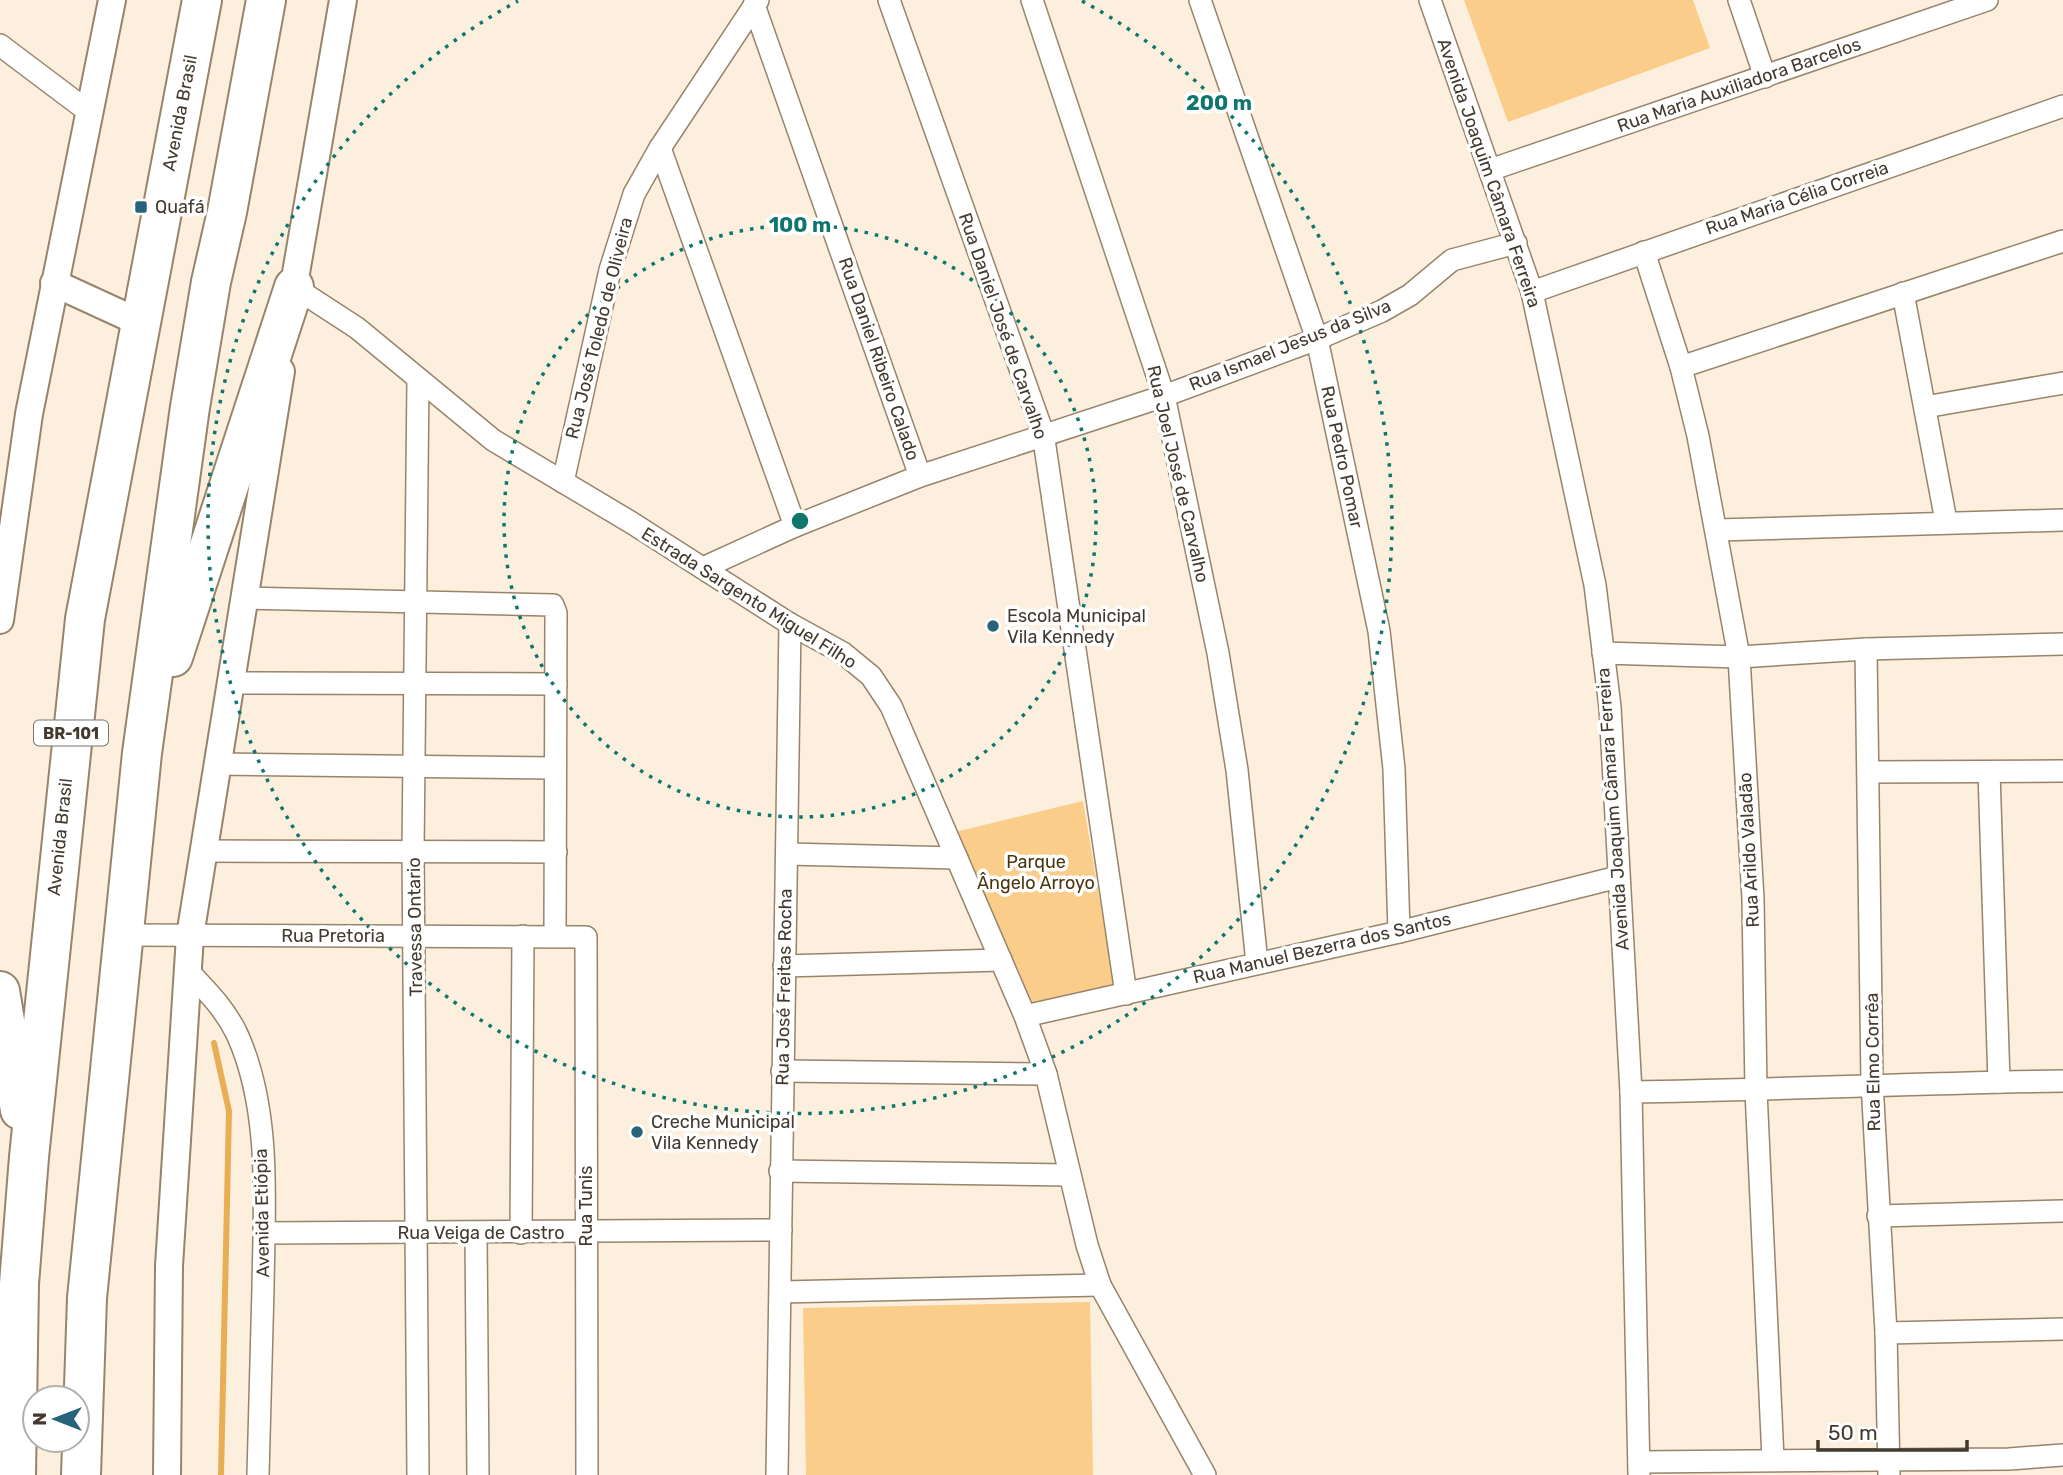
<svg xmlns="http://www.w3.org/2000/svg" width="2063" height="1475" viewBox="0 0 2063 1475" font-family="Rubik,sans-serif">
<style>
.green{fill:#facd8a}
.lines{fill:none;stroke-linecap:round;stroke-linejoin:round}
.stream{stroke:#e7ae54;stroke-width:6}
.minor-casing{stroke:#97846a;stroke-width:24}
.tertiary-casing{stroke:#97846a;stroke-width:30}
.motorway-casing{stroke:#97846a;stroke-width:42}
.minor{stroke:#fff;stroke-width:21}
.tertiary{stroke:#fff;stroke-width:26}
.motorway{stroke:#fff;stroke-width:38}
.ring{fill:none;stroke:#0f766e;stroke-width:3.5;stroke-dasharray:3.5 7}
.poi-dot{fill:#27647b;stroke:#fff;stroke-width:2.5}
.labels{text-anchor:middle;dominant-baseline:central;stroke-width:7;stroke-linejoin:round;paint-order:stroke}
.shield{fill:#fff;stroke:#7b756d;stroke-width:2}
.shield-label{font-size:16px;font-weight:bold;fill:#423a2e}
.street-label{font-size:18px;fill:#423a2e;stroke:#fff}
.poi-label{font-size:18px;fill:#423a2e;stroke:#fff;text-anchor:start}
.park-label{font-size:18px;fill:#4c350e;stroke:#fff}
.centre{fill:#0f766e;stroke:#fff;stroke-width:3.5}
.ring-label{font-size:21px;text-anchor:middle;font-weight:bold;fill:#0f766e;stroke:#fff;stroke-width:7;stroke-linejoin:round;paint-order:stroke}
</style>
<rect width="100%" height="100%" fill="#fcefde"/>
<!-- green -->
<g class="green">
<path d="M1464,0H1693L1710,48L1508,122Z"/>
<path d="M1083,801L1115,991L1028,1006L955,832Z"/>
<path d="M1090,1302L1093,1475H806L803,1308Z"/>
</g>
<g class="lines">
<!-- stream -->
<path class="stream" d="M214,1043L229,1111L221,1475"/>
<defs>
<g id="minor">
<path d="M889,0L1043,433L1126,994"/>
<path d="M1032,0L1164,396L1218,653L1237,770L1257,963"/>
<path d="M1200,0L1317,339L1379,631L1394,769L1399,932"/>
<path d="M1430,0L1532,292L1595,585L1610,707L1631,1092L1639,1475"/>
<path d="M1739,0L1765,77"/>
<path d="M754,5L920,476"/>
<path d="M0,45L89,112"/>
<path d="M660,148L795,526"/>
<path d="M1490,170L1987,0"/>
<path d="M1644,252L1681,367L1698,436L1739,657L1753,899L1756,1091L1773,1459"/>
<path d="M294,287L357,328L493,440L632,523L790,624L843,653L871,676L891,706L1025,1016L1046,1074L1087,1245L1100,1285L1205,1475"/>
<path d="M1532,292L2063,106"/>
<path d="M1903,293L1946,521"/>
<path d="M1681,367L2063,241"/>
<path d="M418,379L413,852L418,1475"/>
<path d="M1925,407L2063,383"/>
<path d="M563,482L610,270L634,194L660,148L758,0"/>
<path d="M1717,530L2063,520"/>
<path d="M703,568L795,526L920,476L1164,396L1317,339L1382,311L1410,295L1452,260L1516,243"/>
<path d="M246,598L553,605L556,613L555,936"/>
<path d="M1866,649L1872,1083L1886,1333L1889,1475"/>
<path d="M1603,653L1739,657L1866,649L2063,644"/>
<path d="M231,683L556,684"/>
<path d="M218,764L555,768"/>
<path d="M1869,772L2063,771"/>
<path d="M1989,772L1999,1082"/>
<path d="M204,851L556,852"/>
<path d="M787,854L957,858"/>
<path d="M122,935L586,937L587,1475"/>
<path d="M784,966L1001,960"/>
<path d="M188,971C207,991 225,1009 237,1034C272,1111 264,1206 263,1288C261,1350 260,1413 258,1475"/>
<path d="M1025,1016L1399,932L1618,877"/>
<path d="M782,1071L1046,1074"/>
<path d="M1631,1092C1775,1090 1919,1083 2063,1081"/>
<path d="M780,1171L1069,1175"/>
<path d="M1878,1216L2063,1211"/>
<path d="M264,1233L781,1230"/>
<path d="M476,1233L478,1475"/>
<path d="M521,1233L523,936"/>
<path d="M781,1292L1100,1285"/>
<path d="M1886,1333L2063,1329"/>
<path d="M1639,1462L2009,1459L2063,1455"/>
<path d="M777,1475L790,624"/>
</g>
<g id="tertiary">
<path d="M54,283L141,323"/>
<path d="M291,302L343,0"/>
<path d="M0,620L29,414L112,0"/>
<path d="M167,1475L169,1266L190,936L281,371"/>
</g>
<g id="motorway">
<path d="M173,657L294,287"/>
<path d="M0,991L20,1110"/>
<path d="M16,1475L19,1284L29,1157L85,619L202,0"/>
<path d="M81,1475L87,1298L142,753L190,407L211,282L227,212L266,0"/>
</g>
</defs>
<!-- minor casing -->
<use href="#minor" class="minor-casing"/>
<!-- tertiary casing -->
<use href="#tertiary" class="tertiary-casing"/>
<!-- motorway casing -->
<use href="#motorway" class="motorway-casing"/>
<!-- minor -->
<use href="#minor" class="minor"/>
<!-- tertiary -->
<use href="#tertiary" class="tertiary"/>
<!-- motorway -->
<use href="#motorway" class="motorway"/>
</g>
<!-- distance rings -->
<g class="ring">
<circle cx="800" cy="521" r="296"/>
<path d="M1082 1A592 592 0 1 1 518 1"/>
</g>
<!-- markers -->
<g class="poi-dot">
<rect x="134" y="200" width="14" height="14" rx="3.5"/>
<circle cx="993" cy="626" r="7"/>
<circle cx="637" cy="1132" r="7"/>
</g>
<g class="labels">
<!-- shield labels -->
<rect class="shield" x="34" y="720.5" width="74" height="25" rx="5"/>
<g class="shield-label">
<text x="71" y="733">BR-101</text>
</g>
<!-- street labels -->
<g class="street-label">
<text transform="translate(1739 85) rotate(-19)">Rua Maria Auxiliadora Barcelos</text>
<text transform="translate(180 113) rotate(-79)">Avenida Brasil</text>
<text transform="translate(1489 173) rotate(71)">Avenida Joaquim Câmara Ferreira</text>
<text transform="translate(1797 198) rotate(-19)">Rua Maria Célia Correia</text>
<text transform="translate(1003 326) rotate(71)">Rua Daniel José de Carvalho</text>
<text transform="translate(599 328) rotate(-76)">Rua José Toledo de Oliveira</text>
<text transform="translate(1290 345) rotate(-22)">Rua Ismael Jesus da Silva</text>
<text transform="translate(879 359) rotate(71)">Rua Daniel Ribeiro Calado</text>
<text transform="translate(1342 457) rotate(78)">Rua Pedro Pomar</text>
<text transform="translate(1178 474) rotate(77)">Rua Joel José de Carvalho</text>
<text transform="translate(749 598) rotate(32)">Estrada Sargento Miguel Filho</text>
<text transform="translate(1613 809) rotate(-94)">Avenida Joaquim Câmara Ferreira</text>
<text transform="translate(60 837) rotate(-84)">Avenida Brasil</text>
<text transform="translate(1749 850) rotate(-93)">Rua Arildo Valadão</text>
<text transform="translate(415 927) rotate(-91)">Travessa Ontario</text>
<text x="333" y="936">Rua Pretoria</text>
<text transform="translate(1322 948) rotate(-13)">Rua Manuel Bezerra dos Santos</text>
<text transform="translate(784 987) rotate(-89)">Rua José Freitas Rocha</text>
<text transform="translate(1873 1062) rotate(-91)">Rua Elmo Corrêa</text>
<text transform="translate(586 1206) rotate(-90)">Rua Tunis</text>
<text transform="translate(262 1213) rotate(-91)">Avenida Etiópia</text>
<text x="481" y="1233">Rua Veiga de Castro</text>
</g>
<!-- poi labels -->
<g class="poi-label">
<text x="155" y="207">Quafá</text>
<text x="1007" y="616">Escola Municipal<tspan x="1007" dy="21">Vila Kennedy</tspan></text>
<text x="651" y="1122">Creche Municipal<tspan x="651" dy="21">Vila Kennedy</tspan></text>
</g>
<!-- park labels -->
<g class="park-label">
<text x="1036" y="862">Parque<tspan x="1036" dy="21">Ângelo Arroyo</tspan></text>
</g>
</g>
<circle cx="800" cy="521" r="10" class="centre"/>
<g class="ring-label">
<text x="1219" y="110">200 m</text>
<text x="800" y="232">100 m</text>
</g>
<!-- north arrow -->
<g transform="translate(56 1419) rotate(270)"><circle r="33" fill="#ffffff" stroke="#b3b0ab" stroke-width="2"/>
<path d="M0-5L12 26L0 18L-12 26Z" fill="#27647b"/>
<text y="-10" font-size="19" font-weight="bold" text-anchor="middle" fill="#423a2e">N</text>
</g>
<!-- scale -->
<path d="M1818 1440v10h149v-10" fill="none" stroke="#423a2e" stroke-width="3.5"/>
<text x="1828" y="1440" font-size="21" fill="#423a2e" stroke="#ffffff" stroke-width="5" paint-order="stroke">50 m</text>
</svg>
